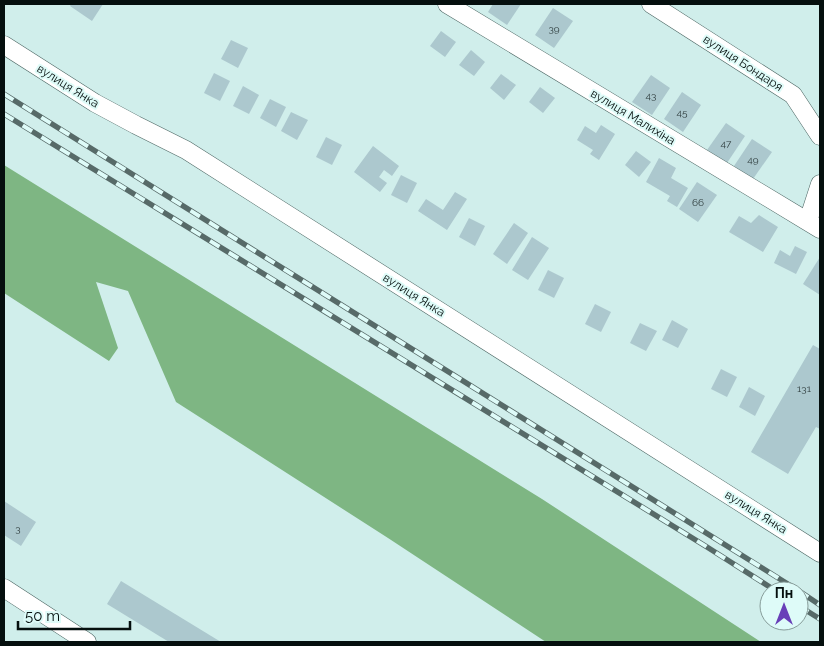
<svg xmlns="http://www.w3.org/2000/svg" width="824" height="646" viewBox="0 0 824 646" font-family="Raleway,sans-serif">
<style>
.forest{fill:#7eb683}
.building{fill:#acc8ce}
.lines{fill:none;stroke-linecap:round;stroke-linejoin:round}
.street-casing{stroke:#4c6663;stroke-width:19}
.street{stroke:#fff;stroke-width:18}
.rail-casing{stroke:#576a68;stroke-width:5.5}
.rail{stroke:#defbf8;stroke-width:4;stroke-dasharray:11;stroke-linecap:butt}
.labels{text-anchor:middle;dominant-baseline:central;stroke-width:4;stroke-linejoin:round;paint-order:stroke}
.number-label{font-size:10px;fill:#2f3d3e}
.street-label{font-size:12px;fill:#050f0e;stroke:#defbf8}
</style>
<rect width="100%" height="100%" fill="#d0eeeb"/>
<!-- forest -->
<path class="forest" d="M4,165L542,499L761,642H546L388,538L176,402L128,291L96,282L118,348L109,361L4,293Z"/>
<!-- building -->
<g class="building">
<path d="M71,4H103L92,21L70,6Z"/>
<path d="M493,4H521L507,25L488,12Z"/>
<path d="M553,8L573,21L554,48L535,35Z"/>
<path d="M441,31L456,42L445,57L430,46Z"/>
<path d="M231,40L248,48L238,68L221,59Z"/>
<path d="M471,50L485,62L474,76L459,65Z"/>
<path d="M214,73L230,81L220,101L204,93Z"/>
<path d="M501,74L516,85L504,100L490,88Z"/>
<path d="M651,75L670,88L652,115L632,102Z"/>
<path d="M243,86L259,95L249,114L233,106Z"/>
<path d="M540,87L555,98L543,113L529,102Z"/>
<path d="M682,92L701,105L683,132L664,119Z"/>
<path d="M270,99L286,107L276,127L260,118Z"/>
<path d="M291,112L308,120L297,140L281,131Z"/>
<path d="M726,123L745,136L727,163L707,150Z"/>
<path d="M601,125L615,134L599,160L590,154L593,150L577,140L585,126L596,133Z"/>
<path d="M326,137L342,145L332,165L316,157Z"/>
<path d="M752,139L772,152L753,179L734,166Z"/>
<path d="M373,146L399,166L392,176L384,170L379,177L387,183L380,192L354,172Z"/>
<path d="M636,151L651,162L639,177L625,165Z"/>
<path d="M659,158L676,168L671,178L688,188L677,207L667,201L670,196L646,182Z"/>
<path d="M401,175L417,183L407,203L391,195Z"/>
<path d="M697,182L717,195L698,222L679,209Z"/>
<path d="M455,192L467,199L447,230L418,211L426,199L443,210Z"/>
<path d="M759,215L778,227L763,252L729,232L739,216L751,223Z"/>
<path d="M469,218L485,226L475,246L459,237Z"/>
<path d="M514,223L528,233L507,264L493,254Z"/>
<path d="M532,237L549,248L528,280L512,270Z"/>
<path d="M795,246L807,252L796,274L774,263L780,250L790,256Z"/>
<path d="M820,257V295L803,284Z"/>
<path d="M548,270L564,278L554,298L538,290Z"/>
<path d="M595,304L611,312L601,332L585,324Z"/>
<path d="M672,320L688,329L678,348L662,340Z"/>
<path d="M640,323L657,331L646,351L630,343Z"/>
<path d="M813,345L820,349V429L816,427L788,474L751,452Z"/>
<path d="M721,369L737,377L727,397L711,389Z"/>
<path d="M749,387L765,396L755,416L739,407Z"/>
<path d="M4,501L36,522L21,546L4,535Z"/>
<path d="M121,581L221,642H169L107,604Z"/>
</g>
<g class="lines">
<defs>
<g id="street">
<path d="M447,4L820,229"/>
<path d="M651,4L793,95L820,136"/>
<path d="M4,45L95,103L136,125L186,150L820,553"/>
<path d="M808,221L820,184"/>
<path d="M4,588L87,642"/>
</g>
</defs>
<!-- street casing -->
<use href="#street" class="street-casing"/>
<!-- street -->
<use href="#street" class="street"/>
<defs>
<g id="rail">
<path d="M4,94L799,591"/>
<path d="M4,114L707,547L776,591"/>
<path d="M799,591L820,605"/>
<path d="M799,606L820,619"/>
</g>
</defs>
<!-- rail casing -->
<use href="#rail" class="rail-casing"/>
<!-- rail -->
<use href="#rail" class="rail"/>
</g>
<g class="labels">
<!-- number labels -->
<g class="number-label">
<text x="554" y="28">39</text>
<text x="651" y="95">43</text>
<text x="682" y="112">45</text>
<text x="726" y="143">47</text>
<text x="753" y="159">49</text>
<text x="698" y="202">66</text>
<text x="804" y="388">131</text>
<text x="18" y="528">3</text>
</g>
<!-- street labels -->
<g class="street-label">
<text transform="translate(743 63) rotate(33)">вулиця Бондаря</text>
<text transform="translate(68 86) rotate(32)">вулиця Янка</text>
<text transform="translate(633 117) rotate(31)">вулиця Малихіна</text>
<text transform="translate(414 295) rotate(32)">вулиця Янка</text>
<text transform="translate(756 512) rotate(32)">вулиця Янка</text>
</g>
</g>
<!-- border -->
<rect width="824" height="646" fill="none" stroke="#050f0e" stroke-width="10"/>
<!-- north arrow -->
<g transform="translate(784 606)"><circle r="24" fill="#defbf8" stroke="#879d9a"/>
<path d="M0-4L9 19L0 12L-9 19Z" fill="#683fb8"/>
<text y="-8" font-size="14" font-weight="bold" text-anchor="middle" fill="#050f0e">Пн</text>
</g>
<!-- scale -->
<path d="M18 621v8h112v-8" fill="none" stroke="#050f0e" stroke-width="2.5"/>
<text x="25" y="621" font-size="15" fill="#050f0e" stroke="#defbf8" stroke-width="4" paint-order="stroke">50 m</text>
</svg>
